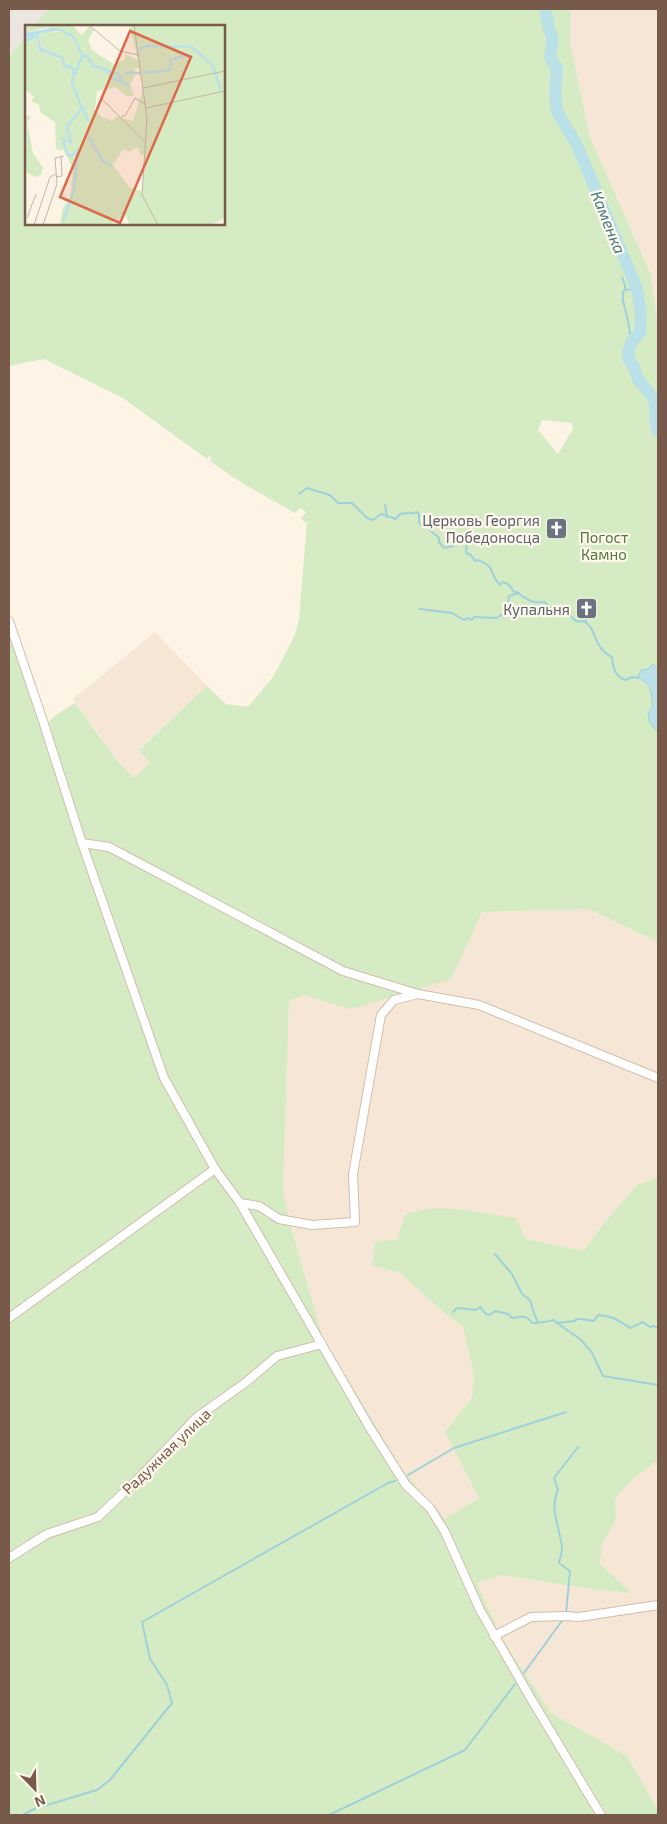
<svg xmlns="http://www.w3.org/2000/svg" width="667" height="1824" viewBox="0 0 667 1824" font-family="'Exo 2',sans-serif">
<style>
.residential{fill:#f5e6d5}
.industrial{fill:#ede6e0}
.green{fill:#d4ebc4;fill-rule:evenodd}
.water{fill:#bae1e7;stroke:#a0d1da}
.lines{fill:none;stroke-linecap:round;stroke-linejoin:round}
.stream{stroke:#a0d1da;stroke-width:2}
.river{stroke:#bae1e7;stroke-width:12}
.minor-casing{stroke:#d1beae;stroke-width:10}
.minor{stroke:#fff;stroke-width:8}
.labels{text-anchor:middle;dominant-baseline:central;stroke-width:4.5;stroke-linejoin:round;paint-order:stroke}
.worship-label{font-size:15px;fill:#5b616d;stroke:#fff8ed;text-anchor:end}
.park-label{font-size:15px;fill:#50783f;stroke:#fff8ed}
.street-label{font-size:15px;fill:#775a4a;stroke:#fff8ed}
.water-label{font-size:16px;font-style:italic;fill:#3f7a84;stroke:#fff8ed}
.inset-river{fill:none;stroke:#bae1e7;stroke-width:2.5}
.inset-road{fill:none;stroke:#c7b6a8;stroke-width:1}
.view{fill:#de6949;fill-opacity:0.15;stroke:#de6949;stroke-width:2.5}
.inset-edge{fill:none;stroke:#775a4a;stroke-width:2.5}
</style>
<rect width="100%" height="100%" fill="#fdf4e6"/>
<!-- residential -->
<g class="residential">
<path d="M571,9H658V317L656,314L651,275L590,137L570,43Z"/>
<path d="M155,632L207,686L139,749L150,763L134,778L119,763L73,699Z"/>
<path d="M589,909L658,942V1177L637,1185L604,1223L584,1251L525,1239L397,1240L372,1266L399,1272L440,1309L463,1327L474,1375L472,1399L445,1432L479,1498L445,1519L402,1469L323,1338L292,1231L283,1193L289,1001L304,995L351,1008L450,979L482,912Z"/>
<path d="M658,1460V1810L627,1756L551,1713L500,1635L476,1582L501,1575L590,1589L631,1593L600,1564L602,1545L616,1519L615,1499L632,1480Z"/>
</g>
<!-- industrial -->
<path class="industrial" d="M9,9H48L34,26H26V35L9,57Z"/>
<!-- green -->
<path class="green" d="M48,9H571L570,43L590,137L651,275L656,314L658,317V669L656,668L644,682L649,685C652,695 654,705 649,714L658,733V942L589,909L482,912L451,979L351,1009L304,995L289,1001L283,1193L292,1231L323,1338L402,1469L445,1519L479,1498L445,1432L472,1398L474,1375L463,1327L440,1309L399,1272L372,1266L375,1241L397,1240L405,1215C440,1201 480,1213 515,1218L526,1239L584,1251L604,1223L637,1185L658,1177V1460L632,1480L615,1499L616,1519L602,1545L600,1564L632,1593L590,1589L501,1575L477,1583L500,1635L551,1713L627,1756L658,1810V1815H9V635L41,729L56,715L75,703L119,763L134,778L150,763L139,750L207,686L226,704L248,707L273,677L292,641L296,631L299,619L307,523L301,519L306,512L300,508L295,513L242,483L210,461L212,458L209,456L207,459L123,398L44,359L9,366V57L26,35V224H224V26H34ZM542,420L572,423L573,429L558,454L538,430Z"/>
<!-- water -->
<path class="water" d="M653,664L658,669V733L649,721L648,714L652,708V697L649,685L638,677L641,670L648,669Z"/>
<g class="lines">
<!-- stream -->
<g class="stream">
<path d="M622,277L625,285V290"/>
<path d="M632,341C629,333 630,330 628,322C627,311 620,300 624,290L637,289"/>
<path d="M299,494L307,488L330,495L338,503H352L367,518L373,520L381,514L396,519C401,509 409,516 417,512L419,514V522L421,525L430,527V530L439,538V542L444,548L453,546L459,539L467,543L466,553L471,555L475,561L477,560C497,566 489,575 500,585L502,582C509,583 511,587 514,592H517C527,600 533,604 545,602L553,612L557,611H569C571,619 576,623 584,621C599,631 591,646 612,657C613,668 615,677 626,680L632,677L639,678"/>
<path d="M385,505L387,517"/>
<path d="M591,604L593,603"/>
<path d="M419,609L452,613L464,620L467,618L472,620L474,617L497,618L501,615L504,617L513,607L508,602L509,596L519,593"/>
<path d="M586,623V616L588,613L587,609L590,605"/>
<path d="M495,1254L512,1274L522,1294L530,1300L535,1316L538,1322"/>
<path d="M453,1312L457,1308L476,1310L480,1307L486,1314L490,1315L495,1311L508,1314L512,1318C521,1317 526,1314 532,1323C540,1323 546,1322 554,1320L557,1323L575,1321L576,1319H581L594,1321L598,1315C613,1316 618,1320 630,1328L643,1322L650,1327L654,1326L658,1328"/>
<path d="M557,1323L580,1339L591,1351L603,1376L658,1385"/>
<path d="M408,1475L454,1448L566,1412"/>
<path d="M566,1614L570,1571L559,1563C560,1558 562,1553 562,1548C560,1527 549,1510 558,1490L554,1478L578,1447"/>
<path d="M524,1673L564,1618"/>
<path d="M23,1815L34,1809L97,1790L110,1780L172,1703L167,1685L150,1659L142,1622L388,1483L395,1481"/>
<path d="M329,1815L465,1750L515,1684"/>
</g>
<!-- river -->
<path class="river" d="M545,9C547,15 548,18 548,25C548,29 551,33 552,36C555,48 544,56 557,67L555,95L557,112L577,145L637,289L641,313L640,333L632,341L628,352L629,360L634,367L639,381L651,395L655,402V421L658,432"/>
<defs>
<g id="minor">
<path d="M9,621L42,718L82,843L164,1078L215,1169L240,1203L370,1428L406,1485L430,1508L445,1532L480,1610L530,1697L601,1815"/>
<path d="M82,843L109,847L343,971L418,994L479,1005L658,1078"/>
<path d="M240,1203L259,1206L279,1219L312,1225L355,1222L353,1174L381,1015L394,1000L418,994"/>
<path d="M9,1318L215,1169"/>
<path d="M9,1558L47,1534L98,1517L141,1476L197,1417L245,1383L277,1356L322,1344"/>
<path d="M494,1636L531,1617L565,1616L579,1617L658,1605"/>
</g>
</defs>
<!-- minor casing -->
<use href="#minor" class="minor-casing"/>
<!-- minor -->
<use href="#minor" class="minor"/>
</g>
<!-- icons -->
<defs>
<symbol id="church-square" viewBox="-11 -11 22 22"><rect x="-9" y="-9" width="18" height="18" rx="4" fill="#6b7280" stroke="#fff8ed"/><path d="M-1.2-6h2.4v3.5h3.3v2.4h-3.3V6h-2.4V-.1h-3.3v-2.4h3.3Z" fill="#fff"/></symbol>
</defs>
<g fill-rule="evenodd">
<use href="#church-square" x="544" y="516" width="25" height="25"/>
<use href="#church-square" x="574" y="596" width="25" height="25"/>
</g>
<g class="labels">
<!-- worship labels -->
<g class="worship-label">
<text x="540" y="520">Церковь Георгия<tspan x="540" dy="17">Победоносца</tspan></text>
<text x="570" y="609">Купальня</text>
</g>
<!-- park labels -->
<g class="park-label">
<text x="604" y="537">Погост<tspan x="604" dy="17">Камно</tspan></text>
</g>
<!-- street labels -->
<g class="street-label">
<text transform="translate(166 1451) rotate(-44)">Радужная улица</text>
</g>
<!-- water labels -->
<g class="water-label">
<text transform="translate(609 222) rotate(68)">Каменка</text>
</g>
</g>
<!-- overview -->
<g transform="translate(25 25)">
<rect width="200" height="200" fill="#fdf4e6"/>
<path d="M0,0H47L57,10L64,1L69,5L63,15L67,25L90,40L100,34V29L113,35L104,0H200V193L185,200H105L100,190L87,197L88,200H35L37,185L45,172L48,144L39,125L31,124L30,97L16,88L14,80L6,76L9,72L0,64V18L12,12L13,27L26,28L16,22L13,9L37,6L21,3L0,8ZM110,43H114L118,64L108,96L92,91L87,96L77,92L70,85L72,66L91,62L101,71H109L105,59L110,51ZM113,122L116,131L119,130L117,166L105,163L88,140L97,126L100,124L103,127ZM0,89L6,92L2,97L8,128L18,143L16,150L10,152L0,147Z" fill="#d4ebc4" fill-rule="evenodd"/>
<path d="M28,3L38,5L13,9L16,22L26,28L14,27L12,12L0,18V8Z" fill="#bae1e7"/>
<path class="inset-river" d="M35,5L48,11L57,30L62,31L68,41L80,44L88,53L105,61M114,25L121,21L167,22L188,41L196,65M23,27L38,33L39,41H45L49,45L47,58L57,83L42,101L46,117L38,114L42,129L46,131L52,126V133L49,166L38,196M81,45L94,49L96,55M99,48H115M118,48L145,45V36L156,31L168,32M50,50L57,31M57,80L63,96M64,112L77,135L87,141"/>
<path class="inset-road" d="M64,0L95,26L114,30M109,0L122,93L117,170L133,200M118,63L200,46M76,73L121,118M121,83L200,66M96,91H100L110,73L120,79M31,152L37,151L36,132M2,193L11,169M9,200L25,152L31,149M18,200L32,159L30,133L39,131"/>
<path class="view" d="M105,6L166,32L95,198L35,172Z"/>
<rect width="200" height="200" class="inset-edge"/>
</g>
<!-- border -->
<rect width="667" height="1824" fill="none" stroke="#775a4a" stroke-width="20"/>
<!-- north arrow -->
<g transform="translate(35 1789) rotate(157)" stroke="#fff8ed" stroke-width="4" paint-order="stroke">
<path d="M0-4L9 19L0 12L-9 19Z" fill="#775a4a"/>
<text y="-8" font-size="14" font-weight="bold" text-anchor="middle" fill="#775a4a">N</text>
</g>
</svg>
